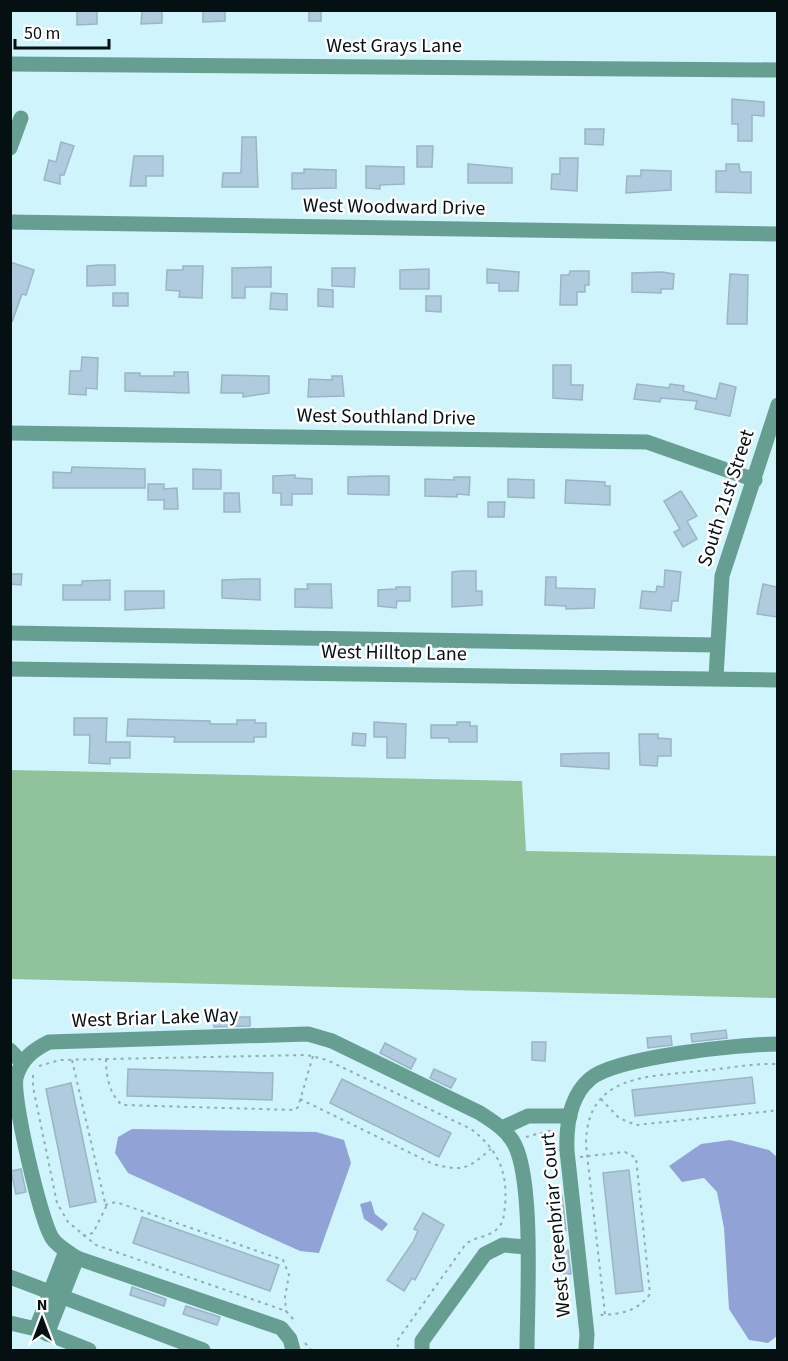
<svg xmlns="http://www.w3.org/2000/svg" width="788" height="1361" viewBox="0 0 788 1361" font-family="'Source Sans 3',sans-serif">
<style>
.forest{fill:#90c29b}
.water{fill:#91a3d6}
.building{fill:#b1cbde;stroke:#9bb4c7;stroke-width:1.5}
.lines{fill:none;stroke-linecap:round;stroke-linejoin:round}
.path{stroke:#90adb3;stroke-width:2;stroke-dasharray:3 4.5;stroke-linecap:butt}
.minor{stroke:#669e92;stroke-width:15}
.labels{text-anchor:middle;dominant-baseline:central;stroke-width:5;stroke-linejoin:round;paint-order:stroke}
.street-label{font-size:20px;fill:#041012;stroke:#fff}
</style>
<rect width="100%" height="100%" fill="#cff4fb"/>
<!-- forest -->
<path class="forest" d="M11,770L522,781L526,851L777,856V998L11,979Z"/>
<!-- water -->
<g class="water">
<path d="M132,1129L316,1132L344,1140L351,1163L319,1253L300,1251L128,1173L115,1153L118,1137Z"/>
<path d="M730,1140L769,1150L777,1157V1336L768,1343L749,1340L729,1309L724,1228L717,1192L704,1178L682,1182L669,1166L701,1144Z"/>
<path d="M371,1201L375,1214L388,1224L382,1231L364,1219L360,1204Z"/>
</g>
<!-- building -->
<g class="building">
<path d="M77,10H97V24L77,25Z"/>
<path d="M142,10H162V23L141,24Z"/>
<path d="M203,10H225V21L203,22Z"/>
<rect x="309" y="10" width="12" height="11"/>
<path d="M732,99L764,102V116L752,115V141H738V124H732Z"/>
<path d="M585,129H604L603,145L585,144Z"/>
<path d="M242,137H256L258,187H222L223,173H241Z"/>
<path d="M61,142L74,146L64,175H60V184L44,180L49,160L56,162Z"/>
<path d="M417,146H433L432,167H417Z"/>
<path d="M134,156H163V176H146V186H130Z"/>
<path d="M560,158H578L577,191L551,189L552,174H560Z"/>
<path d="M468,164L512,168V183H468Z"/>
<path d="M726,164H739L740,172H751V193L716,192V171H726Z"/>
<path d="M366,166L404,167V184L380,185V189L366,188Z"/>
<path d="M304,169L336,170V188L292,189V173H304Z"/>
<path d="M641,170L671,171V190L626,193L627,176H641Z"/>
<path d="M10,262L34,270L26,295L22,294L12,322Z"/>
<path d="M99,265H115V285L87,286V266Z"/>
<path d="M183,266H203L202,298L179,297L180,291L166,290L167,270H183Z"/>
<path d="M271,267V287H245V298H232V268Z"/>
<path d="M332,268H355L354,287L332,286Z"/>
<path d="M429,269V289H400V270Z"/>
<path d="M487,269L519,272L518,291H499V283H487Z"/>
<path d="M570,271H589V285H585V292H577V305H560L561,275H569Z"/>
<path d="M662,272L674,274L673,289H661V293L632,292V273Z"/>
<path d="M730,274L748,275L747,324H727Z"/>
<path d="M318,289L333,290V307L318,306Z"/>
<rect x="113" y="293" width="15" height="13"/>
<path d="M271,293L287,294V310L270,309Z"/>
<path d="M426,296H441V312L426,311Z"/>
<path d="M82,357L98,358L97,389L86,388V395L69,394L70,371H81Z"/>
<path d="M553,365H571V385H583L582,400L553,398Z"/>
<path d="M174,372H188L189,393L125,391V373H140V376H174Z"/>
<path d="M222,375L269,376V393L243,397V393H221Z"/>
<path d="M332,376H342L344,396L308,397L309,379L332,380Z"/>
<path d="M720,383L736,387L730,416L695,409L697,401L661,398L660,402L634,399L637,384L669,388L670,384L684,386L683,391L716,399Z"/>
<path d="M72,467L145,469V488H53V472L71,473Z"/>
<path d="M193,469L221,470V489H193Z"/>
<path d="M295,475V478L312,479V494H292V505H281V493H273V476Z"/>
<path d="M375,476H389V495L348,494V477Z"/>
<path d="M454,477H470L469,495L457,494V497L425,496V479L454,480Z"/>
<path d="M508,479L534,480V498L508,497Z"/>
<path d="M566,480L605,482V486H610V505L565,503Z"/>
<path d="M148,484H164V489L177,488L178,509H164V500H148Z"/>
<path d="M681,491L697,516L687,521L697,539L683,547L674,532L680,529L664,501Z"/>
<path d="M224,493H239L240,512H224Z"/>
<path d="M488,502H505L504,517H488Z"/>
<path d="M665,570L681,572L678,601H672L671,611L640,608L642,591L656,592L657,586L664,587Z"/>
<path d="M461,571H476V591H482V605L452,607V572Z"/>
<path d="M10,574H22L21,585L10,584Z"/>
<path d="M546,577H556V588L595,589L594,608L566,609V606L545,605Z"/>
<path d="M247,579H260V600L222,598V580Z"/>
<path d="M110,580V600H63V585H82V581Z"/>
<path d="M307,584H331L332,608L295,607V589H308Z"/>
<path d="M763,584L777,587V617L757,614Z"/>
<path d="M396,587H410V601H397L396,608L378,606V590L396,589Z"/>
<path d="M125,591H164V608L125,610Z"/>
<path d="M74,718H107L106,742H130V758H110V764L89,763L90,735H74Z"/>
<path d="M128,719L210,721V724H237V720H255V723H266V737H254V742H174L175,737L127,736Z"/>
<path d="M374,722L406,724L405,758H387V737H374Z"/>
<path d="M457,722H470V726H477V742H449V738H431V725H457Z"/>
<path d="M353,733L366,734L365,746L352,745Z"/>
<path d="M639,734H658V738L671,739V756H658L657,766L640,765Z"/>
<path d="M595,753H609V769L561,766V754Z"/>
<path d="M214,1017H250V1026L214,1027Z"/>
<path d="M726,1030L727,1038L692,1042L691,1034Z"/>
<path d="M671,1036L672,1045L648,1048L647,1038Z"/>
<path d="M532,1042H546L545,1061L532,1060Z"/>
<path d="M385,1043L416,1059L411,1069L380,1053Z"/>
<path d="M128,1069L273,1073L272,1100L127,1096Z"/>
<path d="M434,1069L456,1079L451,1088L430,1078Z"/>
<path d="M752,1077L755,1103L635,1116L632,1090Z"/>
<path d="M342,1079L451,1133L439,1157L330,1103Z"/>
<path d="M71,1083L96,1202L70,1207L46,1089Z"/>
<path d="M21,1169L26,1192L16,1194L11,1171Z"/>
<path d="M629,1170L643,1291L616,1294L603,1173Z"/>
<path d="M562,1195L566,1230L558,1232L553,1196Z"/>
<path d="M423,1213L444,1225L415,1280L412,1278L404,1291L387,1280L413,1242L418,1231L414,1229Z"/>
<path d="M142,1217L279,1265L270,1291L133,1243Z"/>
<path d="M568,1250L571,1274H564L561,1251Z"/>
<path d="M132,1287L166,1299L164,1306L130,1295Z"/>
<path d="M186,1306L220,1317L217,1325L183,1314Z"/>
</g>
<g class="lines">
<!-- path -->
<g class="path">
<path d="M106,1059C106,1075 109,1094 122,1105L295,1110L298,1107L313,1056"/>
<path d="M72,1060L106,1207L93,1233L82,1236"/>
<path d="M39,1066L60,1060L307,1055L327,1060L471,1129C498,1150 508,1171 505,1206C504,1214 504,1222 498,1228C489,1238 474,1236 465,1245L401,1335L397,1341L398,1347"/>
<path d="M33,1075V1087L57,1203L68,1222L96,1245L286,1311L294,1320"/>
<path d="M300,1099L433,1164C464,1172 467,1169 491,1149"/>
<path d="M601,1099L619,1118L636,1125L772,1111L778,1106"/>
<path d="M526,1137L552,1130"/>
<path d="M580,1157L625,1152L636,1158L650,1294C637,1312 620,1314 600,1315"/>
<path d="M105,1205L116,1202L283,1260L289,1275L285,1297L286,1312"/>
<path d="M605,1314L586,1145C586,1074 647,1077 700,1071C725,1069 752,1063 778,1064"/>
<path d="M305,1343L311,1350"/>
</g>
<!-- minor -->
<g class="minor">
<path d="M10,64L778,70"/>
<path d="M10,148L21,118"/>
<path d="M10,222L778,234"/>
<path d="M10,433L647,442L755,480"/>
<path d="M10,633L716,645"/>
<path d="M10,669L778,680"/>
<path d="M716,677L722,576L778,405"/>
<path d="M10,1050L22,1063"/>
<path d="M502,1128L528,1116H570"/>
<path d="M10,1277L203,1350"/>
<path d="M10,1323L36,1329L89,1350"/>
<path d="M36,1329L66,1251"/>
<path d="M47,1334L77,1258"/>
<path d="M293,1350L290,1339L281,1328L77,1258C68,1252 57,1246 52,1238C40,1218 12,1098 16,1078C21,1059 33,1050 49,1042L308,1034L332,1041L480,1113C492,1121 504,1128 512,1140C535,1173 527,1305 527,1350"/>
<path d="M422,1350V1341L485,1254L503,1245L527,1247"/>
<path d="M586,1350L587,1334L567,1151C566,1126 569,1097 590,1079C615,1057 741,1044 778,1044"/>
</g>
</g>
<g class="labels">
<!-- street labels -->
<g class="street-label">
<text x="394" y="46">West Grays Lane</text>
<text transform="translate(394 207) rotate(1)">West Woodward Drive</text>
<text transform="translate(386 417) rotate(1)">West Southland Drive</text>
<text transform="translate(726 498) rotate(-72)">South 21st Street</text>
<text transform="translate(394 653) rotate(1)">West Hilltop Lane</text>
<text transform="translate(155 1018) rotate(-2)">West Briar Lake Way</text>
<text transform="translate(556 1225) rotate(-95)">West Greenbriar Court</text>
</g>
</g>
<!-- border -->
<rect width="788" height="1361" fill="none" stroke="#041012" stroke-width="24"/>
<!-- north arrow -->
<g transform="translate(42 1319)" stroke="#ffffff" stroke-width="4.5" paint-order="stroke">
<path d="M0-4.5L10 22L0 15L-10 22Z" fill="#041012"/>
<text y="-9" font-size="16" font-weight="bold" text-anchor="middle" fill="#041012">N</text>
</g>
<!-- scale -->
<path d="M15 39v9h94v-9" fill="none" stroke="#041012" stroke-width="3"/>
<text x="24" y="39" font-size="18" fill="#041012" stroke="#ffffff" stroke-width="4.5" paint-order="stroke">50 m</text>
</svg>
